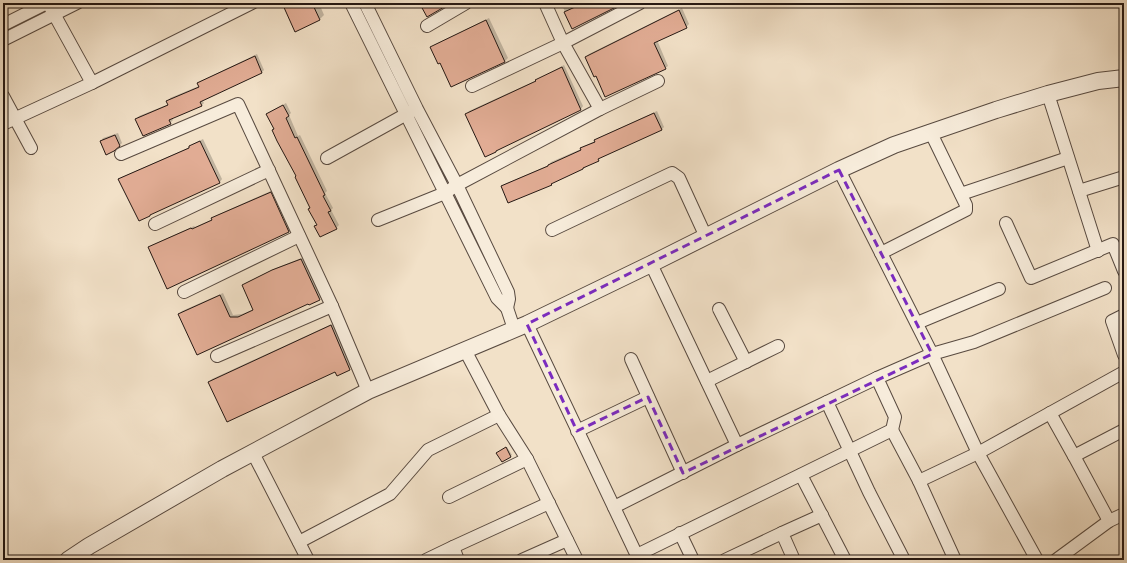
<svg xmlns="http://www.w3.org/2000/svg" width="1127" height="563" viewBox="0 0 1127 563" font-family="'IM FELL Great Primer',serif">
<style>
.shadow{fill:#0003}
.building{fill:#e1ac94;stroke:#251813}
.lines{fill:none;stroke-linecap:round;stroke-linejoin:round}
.minor-casing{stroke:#584a40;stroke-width:14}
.tertiary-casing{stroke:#584a40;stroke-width:18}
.minor{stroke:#f7ecdb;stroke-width:12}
.tertiary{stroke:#f7ecdb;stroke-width:16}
.marked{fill:none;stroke:#7b2cbf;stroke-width:3;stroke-dasharray:8 5;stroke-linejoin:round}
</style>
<rect width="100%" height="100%" fill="#f2e1c8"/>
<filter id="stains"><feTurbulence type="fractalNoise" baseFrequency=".005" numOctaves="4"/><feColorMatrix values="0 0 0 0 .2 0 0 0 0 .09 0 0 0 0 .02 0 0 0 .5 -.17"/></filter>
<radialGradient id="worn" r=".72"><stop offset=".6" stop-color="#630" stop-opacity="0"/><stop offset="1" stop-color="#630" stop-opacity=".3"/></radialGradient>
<!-- shadow -->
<g class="shadow">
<path d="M283,3H319L324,15L320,19L296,30Z"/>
<path d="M561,3H622L572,27Z"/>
<path d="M682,8L689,24L686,27L657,40L668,66L665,68L597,75L586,57L589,54Z"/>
<path d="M489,18L508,58L505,61L451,86L440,62L431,47L434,45Z"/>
<path d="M257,54L264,70L262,72L202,100L204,103L201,106L172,118L173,120L170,123L136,119L139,116L169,104L168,101L170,98L199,86L198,83L201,81Z"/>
<path d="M564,65L583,106L581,109L485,156L467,114L469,111L537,80Z"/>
<path d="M286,103L291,113L289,115L298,136L300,135L327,191L325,193L333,208L331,210L339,225L336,228L316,226L317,224L311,207L297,176L273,130L274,128L267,114Z"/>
<path d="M657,111L664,127L661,130L601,157L583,169L502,186L505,184L549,165L551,162L581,149L584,146L595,141L598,138Z"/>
<path d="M118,133L122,143L119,146L101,141L103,138Z"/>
<path d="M203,139L222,179L220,182L153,213L150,215L120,179L122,177L190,147L193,144Z"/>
<path d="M273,190L291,229L289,232L149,248L152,245L194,226L195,227L213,219L215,216Z"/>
<path d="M304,257L322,297L319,299L309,303L198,354L179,314L182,311L223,293L233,315L242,314L254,309L243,286L246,283L276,268Z"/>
<path d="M334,323L352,366L349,369L209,382L212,379Z"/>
<path d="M507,447L512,455L502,461L499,452Z"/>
</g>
<!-- building -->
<g class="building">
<path d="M282,3H312L320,20L295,32Z"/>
<path d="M427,3H451L427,17L421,6Z"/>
<path d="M584,3H624L572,29L564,12Z"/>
<path d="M679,10L687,28L654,43L666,69L605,97L596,76L594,77L585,57Z"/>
<path d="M486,20L505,62L451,87L440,63L438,64L430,47Z"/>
<path d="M255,56L262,73L200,102L202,106L169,120L171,124L143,136L135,119L168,105L166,101L199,87L197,83Z"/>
<path d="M562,67L581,110L496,151V152L485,157L465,114L536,81L535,80Z"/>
<path d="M283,105L289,116L286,118L295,138L297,137L325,195L323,196L331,211L328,212L337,229L320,237L314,226L317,225L308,209L310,208L295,177L296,176L277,141L272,130L274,129L266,114Z"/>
<path d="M654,113L662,130L598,159L599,161L583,168V169L551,184L552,185L508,203L501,186L548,166V165L581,150L580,148L595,142L594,140Z"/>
<path d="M115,135L120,146L114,151L106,155L100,141Z"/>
<path d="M200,141L220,183L150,215V216L139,221L118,179L189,148V146Z"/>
<path d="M271,192L289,232L167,289L148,247L191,228L192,229L212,220L211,218Z"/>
<path d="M301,259L320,300L309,305L308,304L197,355L178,314L220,295L230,317H238L253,310L242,285L272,270Z"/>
<path d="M331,325L350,370L337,376L335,372L227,422L208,382Z"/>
<path d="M506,447L511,457L502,462L496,453Z"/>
</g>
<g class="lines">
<defs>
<g id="minor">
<path d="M48,3L92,83L252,3"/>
<path d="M351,3L497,298L507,308L509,299L508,292L457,185L417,109L365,3"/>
<path d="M545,3L563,43L600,109"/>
<path d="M3,25L47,3"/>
<path d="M427,26L466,3"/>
<path d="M3,40L77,3"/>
<path d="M472,86L563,43L640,3"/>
<path d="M1048,94L1098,251"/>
<path d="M3,96L31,148"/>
<path d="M3,124L92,83"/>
<path d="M121,154L238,104L332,306L368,391"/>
<path d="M327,158L412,111"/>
<path d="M839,170L932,354L978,453L1037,560"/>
<path d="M1079,191L1124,177"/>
<path d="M961,194L1068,158"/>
<path d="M378,220L445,193L457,185L600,109L658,81"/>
<path d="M1006,223L1031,278L1113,244L1124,271"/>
<path d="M155,224L269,170"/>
<path d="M552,230L672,173L679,178L706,237"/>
<path d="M881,253L966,210V205L930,131"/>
<path d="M651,264L737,445"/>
<path d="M184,292L299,236"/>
<path d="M507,308L514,329"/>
<path d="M719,309L746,362"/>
<path d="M1124,315L1112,321L1124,355"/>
<path d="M917,323L999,289"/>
<path d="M527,324L639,560"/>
<path d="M465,350L499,415L527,459L577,560"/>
<path d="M217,356L332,306"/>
<path d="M631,359L683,473"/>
<path d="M707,381L778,346"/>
<path d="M827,402L869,492L904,560"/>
<path d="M1050,413L1074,456"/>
<path d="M892,430L919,481L955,560"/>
<path d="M577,431L648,397"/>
<path d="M253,453L308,560"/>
<path d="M801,475L845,560"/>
<path d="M919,481L978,453L1124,372"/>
<path d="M449,497L527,459"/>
<path d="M614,507L737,445L877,378"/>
<path d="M1109,521L1074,456L1124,430"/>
<path d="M680,533L693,560"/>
<path d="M299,542L390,494L428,450L499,415"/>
<path d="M453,547L458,560"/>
<path d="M637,555L892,430L895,417L877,378L932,354L974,342L1105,288"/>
<path d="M426,560L453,547L549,503"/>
<path d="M522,560L567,540"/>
<path d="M725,560L782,533"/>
<path d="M794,560L782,533L822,515"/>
<path d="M1056,560L1109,521L1124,514"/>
</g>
<path id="tertiary" d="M68,560L89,546L222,469L368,391L527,324L651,264L839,170L894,145L996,110L1048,94L1098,81L1124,78"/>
</defs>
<!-- minor casing -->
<use href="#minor" class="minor-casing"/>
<!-- tertiary casing -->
<use href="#tertiary" class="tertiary-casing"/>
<!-- minor -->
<use href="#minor" class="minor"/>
<!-- tertiary -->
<use href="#tertiary" class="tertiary"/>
</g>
<!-- marked area -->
<path class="marked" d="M839,170L932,354L683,473L648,397L577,431L527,324Z"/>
<!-- margin -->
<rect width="1127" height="563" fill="none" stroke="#f2e1c8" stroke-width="16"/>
<rect x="4" y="4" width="1119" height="555" fill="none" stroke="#251813" stroke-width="2"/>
<rect x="8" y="8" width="1111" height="547" fill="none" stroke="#251813"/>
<rect width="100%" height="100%" filter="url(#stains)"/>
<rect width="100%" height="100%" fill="url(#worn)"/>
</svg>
